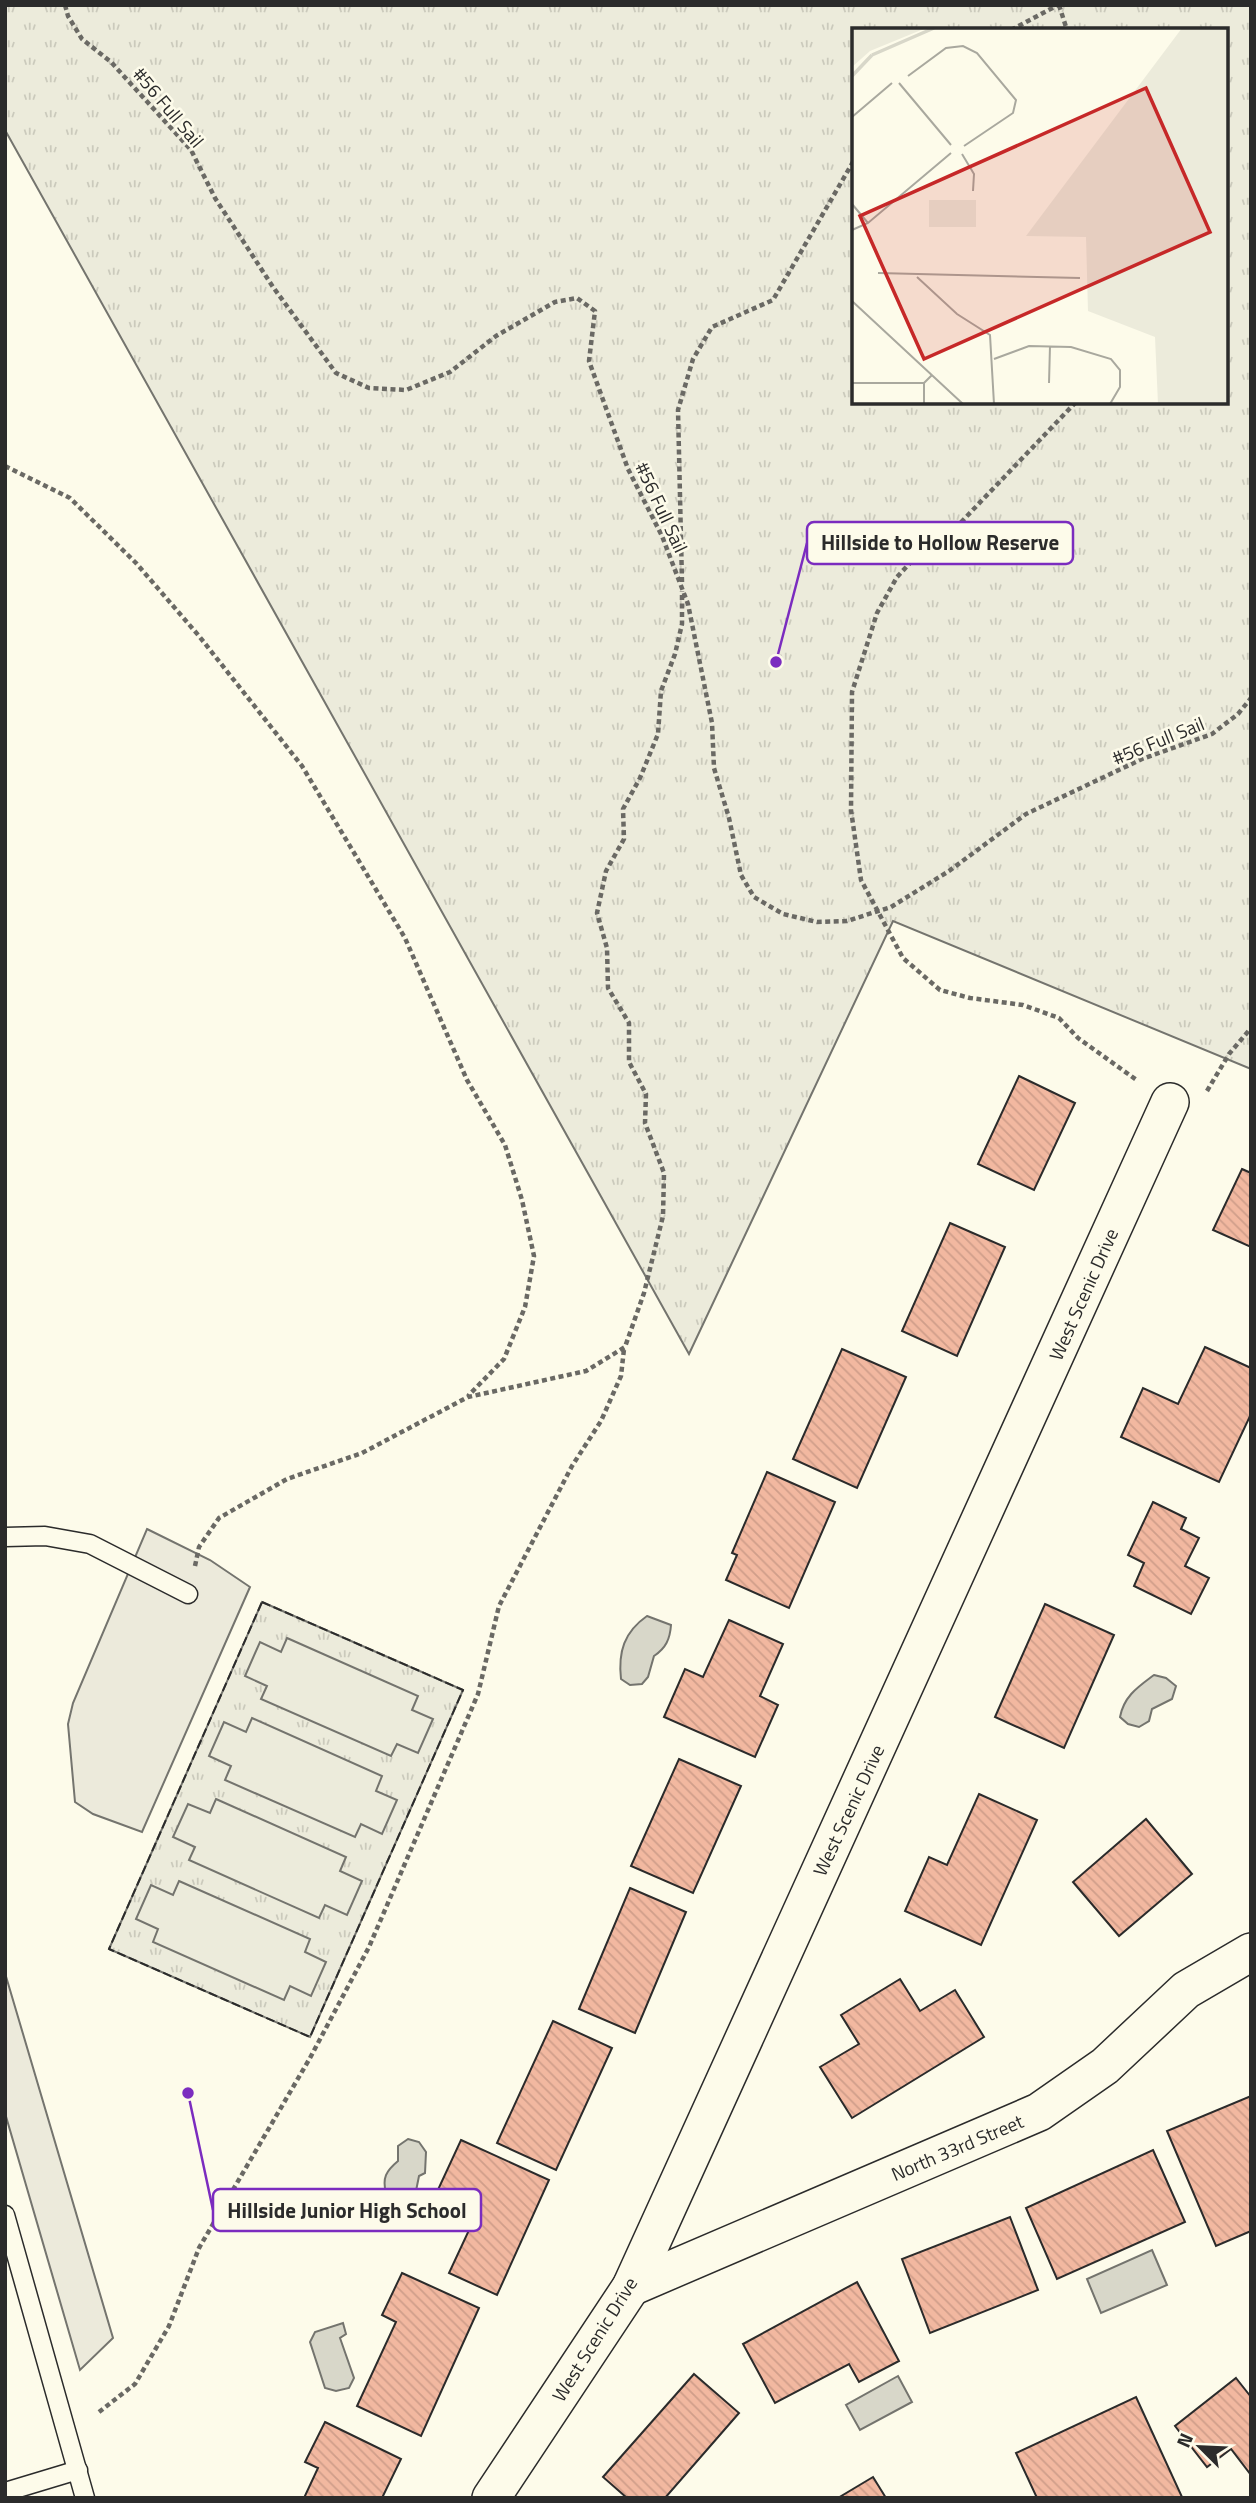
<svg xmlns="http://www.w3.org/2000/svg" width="1256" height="2503" viewBox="0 0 1256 2503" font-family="'Titillium Web',sans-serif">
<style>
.grass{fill:url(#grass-tufts);stroke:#74746e;stroke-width:2;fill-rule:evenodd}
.pitch{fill:#ecebdb;stroke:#74746e;stroke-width:2}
.parking{fill:#eceadb;stroke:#74746e;stroke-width:2}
.water{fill:#d8d7c9;stroke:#74746e;stroke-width:2}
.building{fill:url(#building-back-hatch);stroke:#2b2b2b;stroke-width:2}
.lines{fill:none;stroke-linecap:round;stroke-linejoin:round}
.service-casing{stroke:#2b2b2b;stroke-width:21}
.minor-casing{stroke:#2b2b2b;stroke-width:40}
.path{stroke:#6a6964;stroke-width:4.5;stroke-dasharray:5 3.5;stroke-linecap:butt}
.service{stroke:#fdfbea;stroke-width:18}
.minor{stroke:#fdfbea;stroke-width:37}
.fence{stroke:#2b2b2b;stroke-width:2;stroke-dasharray:9 3.5;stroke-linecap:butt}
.labels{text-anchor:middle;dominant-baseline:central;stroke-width:5;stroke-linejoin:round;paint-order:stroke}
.street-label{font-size:19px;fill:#2b2b2b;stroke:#fdfbea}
.inset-river{fill:none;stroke:#d8d7c9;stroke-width:3.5}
.inset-road{fill:none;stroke:#a9a89e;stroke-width:2}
.view{fill:#c62828;fill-opacity:0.15;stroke:#c62828;stroke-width:3.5}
.inset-edge{fill:none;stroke:#2b2b2b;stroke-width:3.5}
.leader{fill:none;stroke:#7b2cbf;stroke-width:2.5}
.callout-dot{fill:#7b2cbf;stroke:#fdfbea;stroke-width:2.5}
.callout{fill:#fdfbea;stroke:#7b2cbf;stroke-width:2.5}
.callout-label{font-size:21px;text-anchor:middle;font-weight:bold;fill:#2b2b2b}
</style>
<defs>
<pattern id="grass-tufts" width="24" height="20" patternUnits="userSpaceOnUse" patternTransform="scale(1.75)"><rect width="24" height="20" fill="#ecebdb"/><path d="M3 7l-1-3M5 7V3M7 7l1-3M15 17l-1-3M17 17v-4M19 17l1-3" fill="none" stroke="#cbcabc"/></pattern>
<pattern id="building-back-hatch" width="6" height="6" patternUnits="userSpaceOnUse" patternTransform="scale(1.75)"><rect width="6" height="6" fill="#f2b8a0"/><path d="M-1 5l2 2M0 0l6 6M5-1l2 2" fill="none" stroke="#d09e8a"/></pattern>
</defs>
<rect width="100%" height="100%" fill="#fdfbea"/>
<!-- grass -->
<g class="grass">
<path d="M5,5H1251V1069L893,921L689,1354L5,130ZM853,30H1226V402H853Z"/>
<path d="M262,1602L463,1690L310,2037L109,1949Z"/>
</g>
<!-- pitch -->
<g class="pitch">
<path d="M287,1638L418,1696L412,1710L433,1719L418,1753L397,1744L391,1756L261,1699L267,1686L245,1676L260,1642L281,1652Z"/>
<path d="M252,1718L382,1776L376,1791L397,1800L382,1834L361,1824L355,1837L225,1780L231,1766L209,1756L224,1722L246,1732Z"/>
<path d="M216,1799L346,1857L340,1871L362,1881L347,1915L325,1905L319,1918L189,1860L195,1847L173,1837L188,1804L210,1813Z"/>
<path d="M179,1881L310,1939L305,1952L326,1962L311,1996L290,1986L284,2000L153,1942L158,1929L136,1919L151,1885L173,1895Z"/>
</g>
<!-- parking -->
<g class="parking">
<path d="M147,1529L210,1560L250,1587L142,1832L93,1814L75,1802L68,1724L73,1703Z"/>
<path d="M5,1973L113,2338L80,2370L5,2113Z"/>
</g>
<!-- water -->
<g class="water">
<path d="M647,1616L671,1625C670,1639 666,1648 654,1656L648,1677L642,1684L630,1685L621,1679C618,1652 624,1632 647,1616Z"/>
<path d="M1154,1675L1166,1678L1176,1686L1172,1699L1152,1709L1149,1721L1139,1727L1128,1724L1120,1717C1124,1696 1138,1687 1154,1675Z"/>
<path d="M408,2139L419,2142L426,2152L425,2173L419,2176L416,2191C404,2200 398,2202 386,2193C382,2178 386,2171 398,2161V2146Z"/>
<path d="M1152,2250L1167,2285L1101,2313L1087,2279Z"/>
<path d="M343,2323L346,2334L340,2338L354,2378L349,2388L336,2391L325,2388L310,2342L315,2332Z"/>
<path d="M898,2376L912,2402L860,2430L846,2405Z"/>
</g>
<!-- building -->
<g class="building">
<path d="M1019,1076L1075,1103L1034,1190L978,1164Z"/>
<path d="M1242,1169L1251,1173V1247L1213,1230Z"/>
<path d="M950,1223L1005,1247L957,1356L902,1331Z"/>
<path d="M1205,1347L1251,1368V1414L1219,1482L1121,1437L1143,1388L1178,1404Z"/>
<path d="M842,1349L906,1377L857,1488L793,1459Z"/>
<path d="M767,1472L835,1502L789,1608L726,1580L737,1555L732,1553Z"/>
<path d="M1153,1502L1186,1518L1181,1529L1199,1538L1185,1566L1209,1578L1191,1614L1134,1586L1144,1563L1128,1555Z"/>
<path d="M1045,1604L1114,1635L1064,1748L995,1717Z"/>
<path d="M729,1620L783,1644L760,1696L778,1705L755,1757L664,1717L685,1669L703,1677Z"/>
<path d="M679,1759L741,1786L693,1893L631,1866Z"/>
<path d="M979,1794L1037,1820L981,1945L905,1911L929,1857L947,1865Z"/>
<path d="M1146,1819L1192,1874L1119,1936L1073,1882Z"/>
<path d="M630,1888L686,1912L635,2033L579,2009Z"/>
<path d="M900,1979L920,2011L955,1990L984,2037L852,2118L820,2067L859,2044L841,2015Z"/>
<path d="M553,2021L612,2048L556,2170L497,2143Z"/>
<path d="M1251,2096V2231L1216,2246L1167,2131Z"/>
<path d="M461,2140L549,2180L497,2295L449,2273L477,2213L436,2194Z"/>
<path d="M1153,2150L1185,2222L1057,2279L1026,2208Z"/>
<path d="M1010,2217L1038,2290L930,2333L902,2259Z"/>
<path d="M402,2273L479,2308L421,2436L357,2406L396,2322L382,2315Z"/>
<path d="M857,2282L899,2361L859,2382L849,2364L775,2403L743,2344Z"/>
<path d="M694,2374L739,2413L665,2498H627L603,2477Z"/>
<path d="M1236,2378L1251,2397V2475L1231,2449L1207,2467L1175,2426Z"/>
<path d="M1136,2397L1182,2497L1037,2498L1016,2453Z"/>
<path d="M325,2422L401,2459L382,2498H304L318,2468L305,2462Z"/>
<path d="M873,2477L886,2498H838Z"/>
</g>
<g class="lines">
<defs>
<g id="service">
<path d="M5,1537L45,1536L90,1544L188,1594"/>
<path d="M5,2215L85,2498"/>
<path d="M5,2492L78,2470"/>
</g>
<g id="minor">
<path d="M631,2287L1039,2112L1105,2066L1186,1990L1251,1952"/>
<path d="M491,2498L631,2287L1170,1102"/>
</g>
</defs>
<!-- service casing -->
<use href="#service" class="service-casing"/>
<!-- minor casing -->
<use href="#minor" class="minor-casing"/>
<!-- path -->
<g class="path">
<path d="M65,5L68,16L82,39L111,62L191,150L215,198L273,287L336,373L369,388L406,390L450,372L496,336L555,302L577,298L595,311L589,361L628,469L662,536L688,604L712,723L714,768L729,818L741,875L754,897L783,914L817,922L847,921L891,907L949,871L1026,814L1142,759L1212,734L1238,714L1251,698"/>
<path d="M1059,5L1067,30"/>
<path d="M1011,30L1058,5"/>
<path d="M1076,402L946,538L921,551L897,577L877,613L852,692L851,810L861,880L903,958L940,990L970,998L1023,1005L1059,1018L1078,1038L1138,1081"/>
<path d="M5,466L70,498L136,563L199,636L302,766L405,938L467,1080L505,1145L522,1200L534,1256L525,1307L504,1359L468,1396"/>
<path d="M682,582L678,410L693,359L712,327L773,300L853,162"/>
<path d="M1207,1091L1229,1054L1251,1028"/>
<path d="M195,1566L199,1547L219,1518L287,1479L362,1453L468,1397L586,1371L625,1347L644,1293L663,1216L664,1173L645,1123L646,1094L629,1062V1023L608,988L607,948L597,913L606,871L624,839L623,809L640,778L658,734L661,691L675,654L682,624V591"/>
<path d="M99,2412L135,2384L169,2326L199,2248L310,2058L369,1947L478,1694L499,1606L572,1466L601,1421L621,1376L624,1349"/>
</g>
<!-- service -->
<use href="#service" class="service"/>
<!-- minor -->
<use href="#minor" class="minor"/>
<!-- fence -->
<path class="fence" d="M262,1602L463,1690L310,2037L109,1949Z"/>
</g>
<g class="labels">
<!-- street labels -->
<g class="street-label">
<text transform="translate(169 107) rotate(50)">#56 Full Sail</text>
<text transform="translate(662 507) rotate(65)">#56 Full Sail</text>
<text transform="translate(1158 740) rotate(-22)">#56 Full Sail</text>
<text transform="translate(1083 1294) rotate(-66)">West Scenic Drive</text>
<text transform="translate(848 1810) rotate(-65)">West Scenic Drive</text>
<text transform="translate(957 2147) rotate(-23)">North 33rd Street</text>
<text transform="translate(594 2339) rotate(-58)">West Scenic Drive</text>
</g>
</g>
<!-- overview -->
<g transform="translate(852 28)">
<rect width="376" height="376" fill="#fdfbea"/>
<path d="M0,0H74L18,23L0,39ZM330,0H376V376H306L303,309L236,283L234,209L174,208ZM77,172H124V199H77Z" fill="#ecebdb"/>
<path class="inset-river" d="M20,27L82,0M0,48L20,27"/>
<path class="inset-road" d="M56,48L94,20L111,18L125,25L164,72L161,85L112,118M47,55L99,117M0,89L40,55M110,126L122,146L121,163M0,176L16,195M0,202L16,195L99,125M26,245L228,250M65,249L105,286L138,307L142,376M0,273L111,376M142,331L177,318L219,319L259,331L268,342V359L258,376M0,355H72M197,355L198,318M72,376V355L80,347"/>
<path class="view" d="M294,60L358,204L72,331L8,188Z"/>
<rect width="376" height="376" class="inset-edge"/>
</g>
<!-- callouts -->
<path class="leader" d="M776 662L807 543M188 2093L213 2210"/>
<g class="callout-dot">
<circle cx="776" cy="662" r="7"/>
<circle cx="188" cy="2093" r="7"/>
</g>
<g class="callout">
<rect x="807" y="522" width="266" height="42" rx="7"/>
<rect x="213" y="2189" width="268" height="42" rx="7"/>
</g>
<g class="callout-label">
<text x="940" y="550">Hillside to Hollow Reserve</text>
<text x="347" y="2218">Hillside Junior High School</text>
</g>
<!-- border -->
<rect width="1256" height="2503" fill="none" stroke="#2b2b2b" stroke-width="14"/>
<!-- north arrow -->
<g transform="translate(1200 2447) rotate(294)" stroke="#fdfbea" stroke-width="5" paint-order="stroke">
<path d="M0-5L12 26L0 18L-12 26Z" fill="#2b2b2b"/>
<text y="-10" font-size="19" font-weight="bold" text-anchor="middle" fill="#2b2b2b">N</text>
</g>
</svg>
